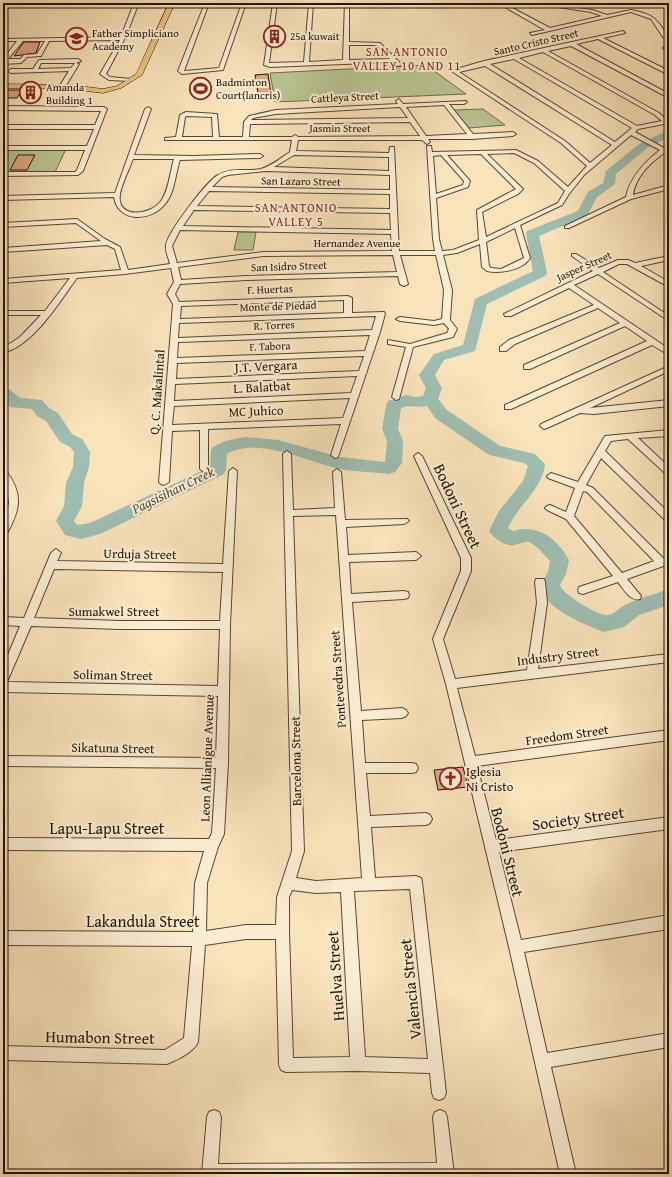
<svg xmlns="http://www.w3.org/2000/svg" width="672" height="1177" viewBox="0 0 672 1177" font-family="'Gentium Book Plus',serif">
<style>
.green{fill:#bac493;stroke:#6e6b4a}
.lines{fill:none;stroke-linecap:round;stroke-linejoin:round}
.river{fill:#9ebeb2;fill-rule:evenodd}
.building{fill:#e0a786;stroke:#231200}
.minor-casing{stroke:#58462f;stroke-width:2}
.major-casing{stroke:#231200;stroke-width:1}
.minor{fill:#fbedd3;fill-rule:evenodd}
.major{fill:#ecc27e;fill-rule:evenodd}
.labels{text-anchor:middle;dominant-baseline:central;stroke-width:4;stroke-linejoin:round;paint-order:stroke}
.far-poi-label{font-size:11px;fill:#231200;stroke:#fbedd3;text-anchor:start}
.far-street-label{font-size:11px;fill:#231200;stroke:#fbedd3}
.far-neighbourhood-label{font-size:12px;letter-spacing:1px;fill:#7a1f14;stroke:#fbedd3}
.street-label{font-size:13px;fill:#231200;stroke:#fbedd3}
.poi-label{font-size:13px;fill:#231200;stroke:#fbedd3;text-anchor:start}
.water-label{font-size:14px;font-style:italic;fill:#4e4e3e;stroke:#fbedd3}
.near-street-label{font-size:16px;fill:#231200;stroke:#fbedd3}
</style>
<rect width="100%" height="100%" fill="#f9e3bb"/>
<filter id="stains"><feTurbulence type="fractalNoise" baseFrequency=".005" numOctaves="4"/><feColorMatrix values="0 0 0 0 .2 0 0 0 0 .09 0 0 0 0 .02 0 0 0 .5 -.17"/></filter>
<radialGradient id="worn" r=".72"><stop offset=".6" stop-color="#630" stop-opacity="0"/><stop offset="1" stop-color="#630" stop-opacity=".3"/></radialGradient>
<!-- green -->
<g class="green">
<path d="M426,65L466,94L275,102L270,73Z"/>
<path d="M483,109L505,125L469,128L454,110Z"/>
<path d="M3,149H66L55,172L3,173Z"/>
<path d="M238,232H256L253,250H234Z"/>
</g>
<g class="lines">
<!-- river -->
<path class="river" d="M669,130V137L647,148L616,174L615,184L597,197L587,216L539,236L547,273L545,276L487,304L475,351L444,360L435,375L442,388L438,399L447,410L500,446L535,454L545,464C542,490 518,505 508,528L513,531C537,523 558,539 569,560L566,574L560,585C562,594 598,616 607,615C614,615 619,608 625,605C639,598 655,594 669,589V605L639,615L624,627L604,632C585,625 560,614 546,599C542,595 542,589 541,584L548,572L550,561L538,548L530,542C524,541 520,544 514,545C506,547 493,538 489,531L499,511L523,481L528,466L524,463L489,455L435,418L427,406C418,408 409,404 401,408L398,429L403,441L402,463L395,472L389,474C373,472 356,472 340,469C307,462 259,436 227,454L226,470L224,474L100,534L81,539L65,535L56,521L64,506L66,483L73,467L74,452L70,447L60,442L46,421L37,416L32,409L10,407L3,400V386L8,388L20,398L42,400L49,408L58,413L72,434L82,439L90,452L89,467L84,483L82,506L74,521L77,525L90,523L210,467L211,451L213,447L225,441L245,437L278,440L340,457L385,462L387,441L382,429L386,405L388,401L406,395L415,397L423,396L426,388L419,375L434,354L463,345L475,299L533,271L526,234L527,231L578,211L588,192L603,183L606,171L639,144Z"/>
</g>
<!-- building -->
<g class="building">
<path d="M24,42H40L36,53L14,56Z"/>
<path d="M268,74L271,93L258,94L255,75Z"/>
<path d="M3,90H22L17,98H3Z"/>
<path d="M18,155H35L27,170H10Z"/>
<path d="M463,767L468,787L438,790L434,770Z"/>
</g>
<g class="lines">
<defs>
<g id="minor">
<path d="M134,3H140L138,5L125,38L106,74L110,77L131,79V81L109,80L100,74L120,40L49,41L41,56L27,57L21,63L3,64V59L17,41H3V39L121,37ZM23,41H45L37,54L24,55L20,59H8Z"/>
<path d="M205,3H209L184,71H185L219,68L242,3H246L223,70L182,74L178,71Z"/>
<path d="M273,3H277L269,63L304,62L309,3H313L309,62L343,60L345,3H349V42L380,43L402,65L397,66L393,62L270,67L264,65ZM349,45H377L390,59L349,60Z"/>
<path d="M498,3H503L550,28L602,16L591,12L531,3H543L592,10L607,15L631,10C650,14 655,16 665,32C667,36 669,36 669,40L663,37L651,19L631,12L532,35L530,33L545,30Z"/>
<path d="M623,31L625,33L603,38L669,71V75L598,39L576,44L669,94V98L571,46L548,51L659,113L667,120L669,119V123L638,129L635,132L664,148L669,145V150C653,160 636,175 633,195L669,185V189L631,199L569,228H565V226L626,197C630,177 645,162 660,150L631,135L584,175L569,194L562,205L520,225L530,258C523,270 500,274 487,271L482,267L480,244L457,253L443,255L452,290L450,320L457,329L453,337L413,347L399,399L396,400L392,397L406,347L388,344V340L410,344L447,333L449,329L444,323L434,325L400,321L396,319L400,317L434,321L442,319L444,290L436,255H400L408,284L404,286L400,284L398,276L246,280L180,284L175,294L179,302L348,296L352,298V313L384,312L385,314L380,332L338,457L335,458L331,455L341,424L208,429V469L204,472L200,469V430L172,431L169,482L164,485L161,484L159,482L173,304L167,294L174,282L171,268L125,274L77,278C59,302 34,345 3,353V348L20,337L41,315H3V311H45L70,278L3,283V279L121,270L115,249L107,245L3,252V248L101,241L76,223L3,227V223L77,219L105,239L120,247L128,270L170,264C169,259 165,251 166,246C166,234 207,181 218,175C231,167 247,172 261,169C271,166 281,158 290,152L292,140H165V138L176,137L180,115L186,112L217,114L219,137H243L244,122L249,116L276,110L398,104L396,101L399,99L403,104L466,101L467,102L464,104H449L473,134L513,132L516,134L513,136L472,139H428L430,142L427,144L422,140H298L296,151L389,153L390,147H394L399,251H435L433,239L427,146H431L432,152L516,150L538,161L568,187L587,166L561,143L453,72V70L484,61ZM543,52L655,115L662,121L637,126L519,58ZM514,59L632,128L615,142L490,64ZM485,66L612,145L590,163L565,141L459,72ZM444,105L467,134L426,136L406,107ZM400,107L408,118L251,120L253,118L276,114ZM187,116L212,117L213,137H182L185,117ZM410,122L420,136L298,137L295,135L292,137H249L250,124ZM514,153L534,163L565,191L558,203L486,237L482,212L518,194L523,189L487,154ZM481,154L516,189L477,210L479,240L453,250L442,251L439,239L436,198L468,187L470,181L447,155ZM294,155L389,157V171L274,167ZM441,155L464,181L463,185L436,194L433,156ZM266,171L390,175V190L212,187L222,177L228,175ZM209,191L390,194V209L197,206ZM194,210L390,213L391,230L183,226ZM515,228L524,258L501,269L491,268L489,266L486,242ZM180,230L391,234L392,251L263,252L177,263L172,246ZM393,255L397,272L246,276L181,280L178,267L263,256ZM344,300V313L180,319L181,306ZM376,316L372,330L178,338L179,323ZM370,335L365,351L177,358L178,342ZM364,356L359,371L176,379L177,363ZM357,376L351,393L174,401L175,384ZM350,398L343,418L172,425L174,406Z"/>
<path d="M667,46H669V48L665,49L663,48Z"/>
<path d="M78,59L81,61L76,63L79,64L65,87L62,89L59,87L69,71L11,73L8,71L11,69H33L39,60ZM41,63H75L71,68L38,69Z"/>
<path d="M3,106L104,107L107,109L83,171L78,175L3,176V172H75L77,170L85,150H3V146H87L94,129H3V125H95L101,111L3,110Z"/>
<path d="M148,107L151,109L134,155L194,156L260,154L263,156L260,158L180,160C175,174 175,193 165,204C151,222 118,223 114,197L3,200V196L115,193L145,109ZM133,159H174C170,172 169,190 161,201C150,216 116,219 120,194C122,183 129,170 133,159Z"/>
<path d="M572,254H576L599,268L618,260H628L635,263L669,256V260L641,266L669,282V287L627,264H619L603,272L669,316V321L598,274L574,285L669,349V355L652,345L511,409H505V405L647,341L625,326L530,369H524V365L620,323L598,308L515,344L506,351H500V347L509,340L594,305L569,288L511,316H505L504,314L593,271L572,256Z"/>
<path d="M669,366V371L590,408L669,400V406L594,414L580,413L547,428L544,429L540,426L541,424Z"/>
<path d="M669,430V436L638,438L669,467V475L666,474L628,439L611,441L605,451L669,513V522L666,521L601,458L586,485L593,488L663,558L669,556V564L627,579L641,596L640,599C630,602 623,588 618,582L583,594L579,593L578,590L579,587L613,576L566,519L547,510L545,508L547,506L550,505L566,512L575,488L548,478L547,476L551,473L578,482L605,436ZM583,491L587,492L654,561L622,573L574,516Z"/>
<path d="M287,451L291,454L293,510L335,508L333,472L337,469L341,472L345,520L407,519L409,521L404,524L346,527L348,555L416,552L421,556L416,560L349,562L351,594L404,591L408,592L409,595L408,598L404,599L352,602L361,711L402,708L406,710L408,713L406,716L402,718L362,720L365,763H412L416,764L418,768L416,772L412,773H366L370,816L426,813L430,815L432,819L430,823L426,825L371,827L375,878L416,876L421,878L422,882L446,1093L444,1098L439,1100L434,1098L432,1093L430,1073L358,1071L286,1072L281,1070L279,1065L276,939H246L205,945L198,1042C194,1052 177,1060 167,1064L3,1060V1046L165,1050L184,1038L192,946L3,945V931L193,932L195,883L204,851L3,850V838L209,839L212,833L216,768L3,766V756L216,758L218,696L3,692V667L20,626L3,625V617L24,618L51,553L56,549L61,553L57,561L223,564L229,471L233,468L237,471L230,625L228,763L224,834L218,847L207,883L206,931L246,925H276L277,897L292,851L283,454ZM336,515L362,878L316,881L296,878L304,851L293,516ZM54,569L223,572L220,621H120L34,618ZM31,626L120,629H220L218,686L7,682ZM410,889L428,1059L365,1057L354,891ZM292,890L316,893L341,892L350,1057L293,1058L289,932V897Z"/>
<path d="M418,453L422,456L471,558V571L443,639L455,679L527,670L537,603L535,582L536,579H544L545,582L547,603L538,669L669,654V662L457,688L475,756L669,730V740L477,766L496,840L669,817V829L499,852L521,940L669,915V929L524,952L547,1053L669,1033V1047L551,1067L576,1174H560L509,947L446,684L433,639L461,571V558L414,456Z"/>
<path d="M3,470L6,471C24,494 20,511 6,535L3,536V524L9,503L7,488L3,479Z"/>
<path d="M214,1110L219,1112L221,1117L218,1164L437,1163L433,1117L435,1112L440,1110L445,1112L447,1117L454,1174H202L207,1117L209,1112Z"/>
</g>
<path id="major" d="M169,3H175L142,75L121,88L103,93L71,89L3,88V84L71,85L103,89L117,86L136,74Z"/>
</defs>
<!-- minor casing -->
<use href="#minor" class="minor-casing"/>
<!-- major casing -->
<use href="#major" class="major-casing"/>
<!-- minor -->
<use href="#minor" class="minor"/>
<!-- major -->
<use href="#major" class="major"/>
</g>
<!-- icons -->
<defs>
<symbol id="building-ring" viewBox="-11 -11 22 22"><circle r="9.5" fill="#fbedd3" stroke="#8f2418" stroke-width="1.5"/><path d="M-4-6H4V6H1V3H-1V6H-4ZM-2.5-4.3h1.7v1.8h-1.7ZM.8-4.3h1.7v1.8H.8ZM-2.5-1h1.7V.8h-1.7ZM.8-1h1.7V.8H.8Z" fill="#8f2418"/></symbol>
<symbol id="school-ring" viewBox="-11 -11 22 22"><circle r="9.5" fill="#fbedd3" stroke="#8f2418" stroke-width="1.5"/><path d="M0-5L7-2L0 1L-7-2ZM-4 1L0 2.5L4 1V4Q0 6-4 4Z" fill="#8f2418"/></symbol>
<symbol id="stadium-ring" viewBox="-11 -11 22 22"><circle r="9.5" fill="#fbedd3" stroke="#8f2418" stroke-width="1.5"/><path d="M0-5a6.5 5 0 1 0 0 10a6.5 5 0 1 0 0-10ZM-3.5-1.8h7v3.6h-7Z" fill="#8f2418"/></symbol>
<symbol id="church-ring" viewBox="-11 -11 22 22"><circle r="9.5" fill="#fbedd3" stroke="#8f2418" stroke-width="1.5"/><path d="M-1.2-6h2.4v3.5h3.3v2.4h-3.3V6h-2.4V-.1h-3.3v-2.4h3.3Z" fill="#8f2418"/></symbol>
</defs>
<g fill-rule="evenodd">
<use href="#building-ring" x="262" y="24" width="25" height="25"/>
<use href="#school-ring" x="64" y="26" width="25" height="25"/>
<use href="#stadium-ring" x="188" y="76" width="25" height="25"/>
<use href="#building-ring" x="18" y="80" width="25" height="25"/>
<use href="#church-ring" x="438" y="766" width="25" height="25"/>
</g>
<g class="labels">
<!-- far-poi labels -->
<g class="far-poi-label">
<text x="92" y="33">Father Simpliciano<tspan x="92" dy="13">Academy</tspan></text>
<text x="290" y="36">25a kuwait</text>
<text x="216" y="82">Badminton<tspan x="216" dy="13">Court(lancris)</tspan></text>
<text x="46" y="87">Amanda<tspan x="46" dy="13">Building 1</tspan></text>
</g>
<!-- far-street labels -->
<g class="far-street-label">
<text transform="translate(536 42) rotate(-13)">Santo Cristo Street</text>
<text transform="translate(345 97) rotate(-3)">Cattleya Street</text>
<text x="340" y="128">Jasmin Street</text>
<text transform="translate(301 181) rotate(1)">San Lazaro Street</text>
<text x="357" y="243">Hernandez Avenue</text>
<text transform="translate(289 266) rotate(-2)">San Isidro Street</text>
<text transform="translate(584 266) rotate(-24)">Jasper Street</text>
<text transform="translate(270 289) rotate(-2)">F. Huertas</text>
<text transform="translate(278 306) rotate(-2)">Monte de Piedad</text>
<text transform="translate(274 325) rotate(-3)">R. Torres</text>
<text transform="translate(270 346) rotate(-2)">F. Tabora</text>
</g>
<!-- far-neighbourhood labels -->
<g class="far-neighbourhood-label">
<text x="407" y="51">SAN ANTONIO<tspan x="407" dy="14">VALLEY 10 AND 11</tspan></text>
<text x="296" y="207">SAN ANTONIO<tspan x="296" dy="14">VALLEY 5</tspan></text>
</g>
<!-- street labels -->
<g class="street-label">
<text transform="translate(266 366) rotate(-3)">J.T. Vergara</text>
<text transform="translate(262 387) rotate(-3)">L. Balatbat</text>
<text transform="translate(157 392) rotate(-86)">Q. C. Makalintal</text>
<text transform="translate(256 411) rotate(-2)">MC Juhico</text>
<text transform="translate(140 554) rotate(1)">Urduja Street</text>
<text x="114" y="611">Sumakwel Street</text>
<text transform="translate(558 656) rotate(-7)">Industry Street</text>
<text transform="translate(113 675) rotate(1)">Soliman Street</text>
<text transform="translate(338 679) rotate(-94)">Pontevedra Street</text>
<text transform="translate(567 735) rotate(-8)">Freedom Street</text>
<text transform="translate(113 748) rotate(1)">Sikatuna Street</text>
<text transform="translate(207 758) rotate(-88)">Leon Allianigue Avenue</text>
<text transform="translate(296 761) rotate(-91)">Barcelona Street</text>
</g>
<!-- poi labels -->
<g class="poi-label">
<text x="466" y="771">Iglesia<tspan x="466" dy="15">Ni Cristo</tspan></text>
</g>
<!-- water labels -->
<g class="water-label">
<text transform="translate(173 490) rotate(-26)">Pagsisihan Creek</text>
</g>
<!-- near-street labels -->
<g class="near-street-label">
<text transform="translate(458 506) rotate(65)">Bodoni Street</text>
<text transform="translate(578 818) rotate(-8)">Society Street</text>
<text x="107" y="828">Lapu-Lapu Street</text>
<text transform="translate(508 852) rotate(76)">Bodoni Street</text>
<text x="143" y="921">Lakandula Street</text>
<text transform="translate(335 976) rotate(-94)">Huelva Street</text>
<text transform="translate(410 989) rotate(-96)">Valencia Street</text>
<text transform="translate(100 1037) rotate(1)">Humabon Street</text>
</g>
</g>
<!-- margin -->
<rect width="672" height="1177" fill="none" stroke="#f9e3bb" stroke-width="16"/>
<rect x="4" y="4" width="664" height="1169" fill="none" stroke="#231200" stroke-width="2"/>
<rect x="8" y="8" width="656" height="1161" fill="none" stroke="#231200"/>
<rect width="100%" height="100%" filter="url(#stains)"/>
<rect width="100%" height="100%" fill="url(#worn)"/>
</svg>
